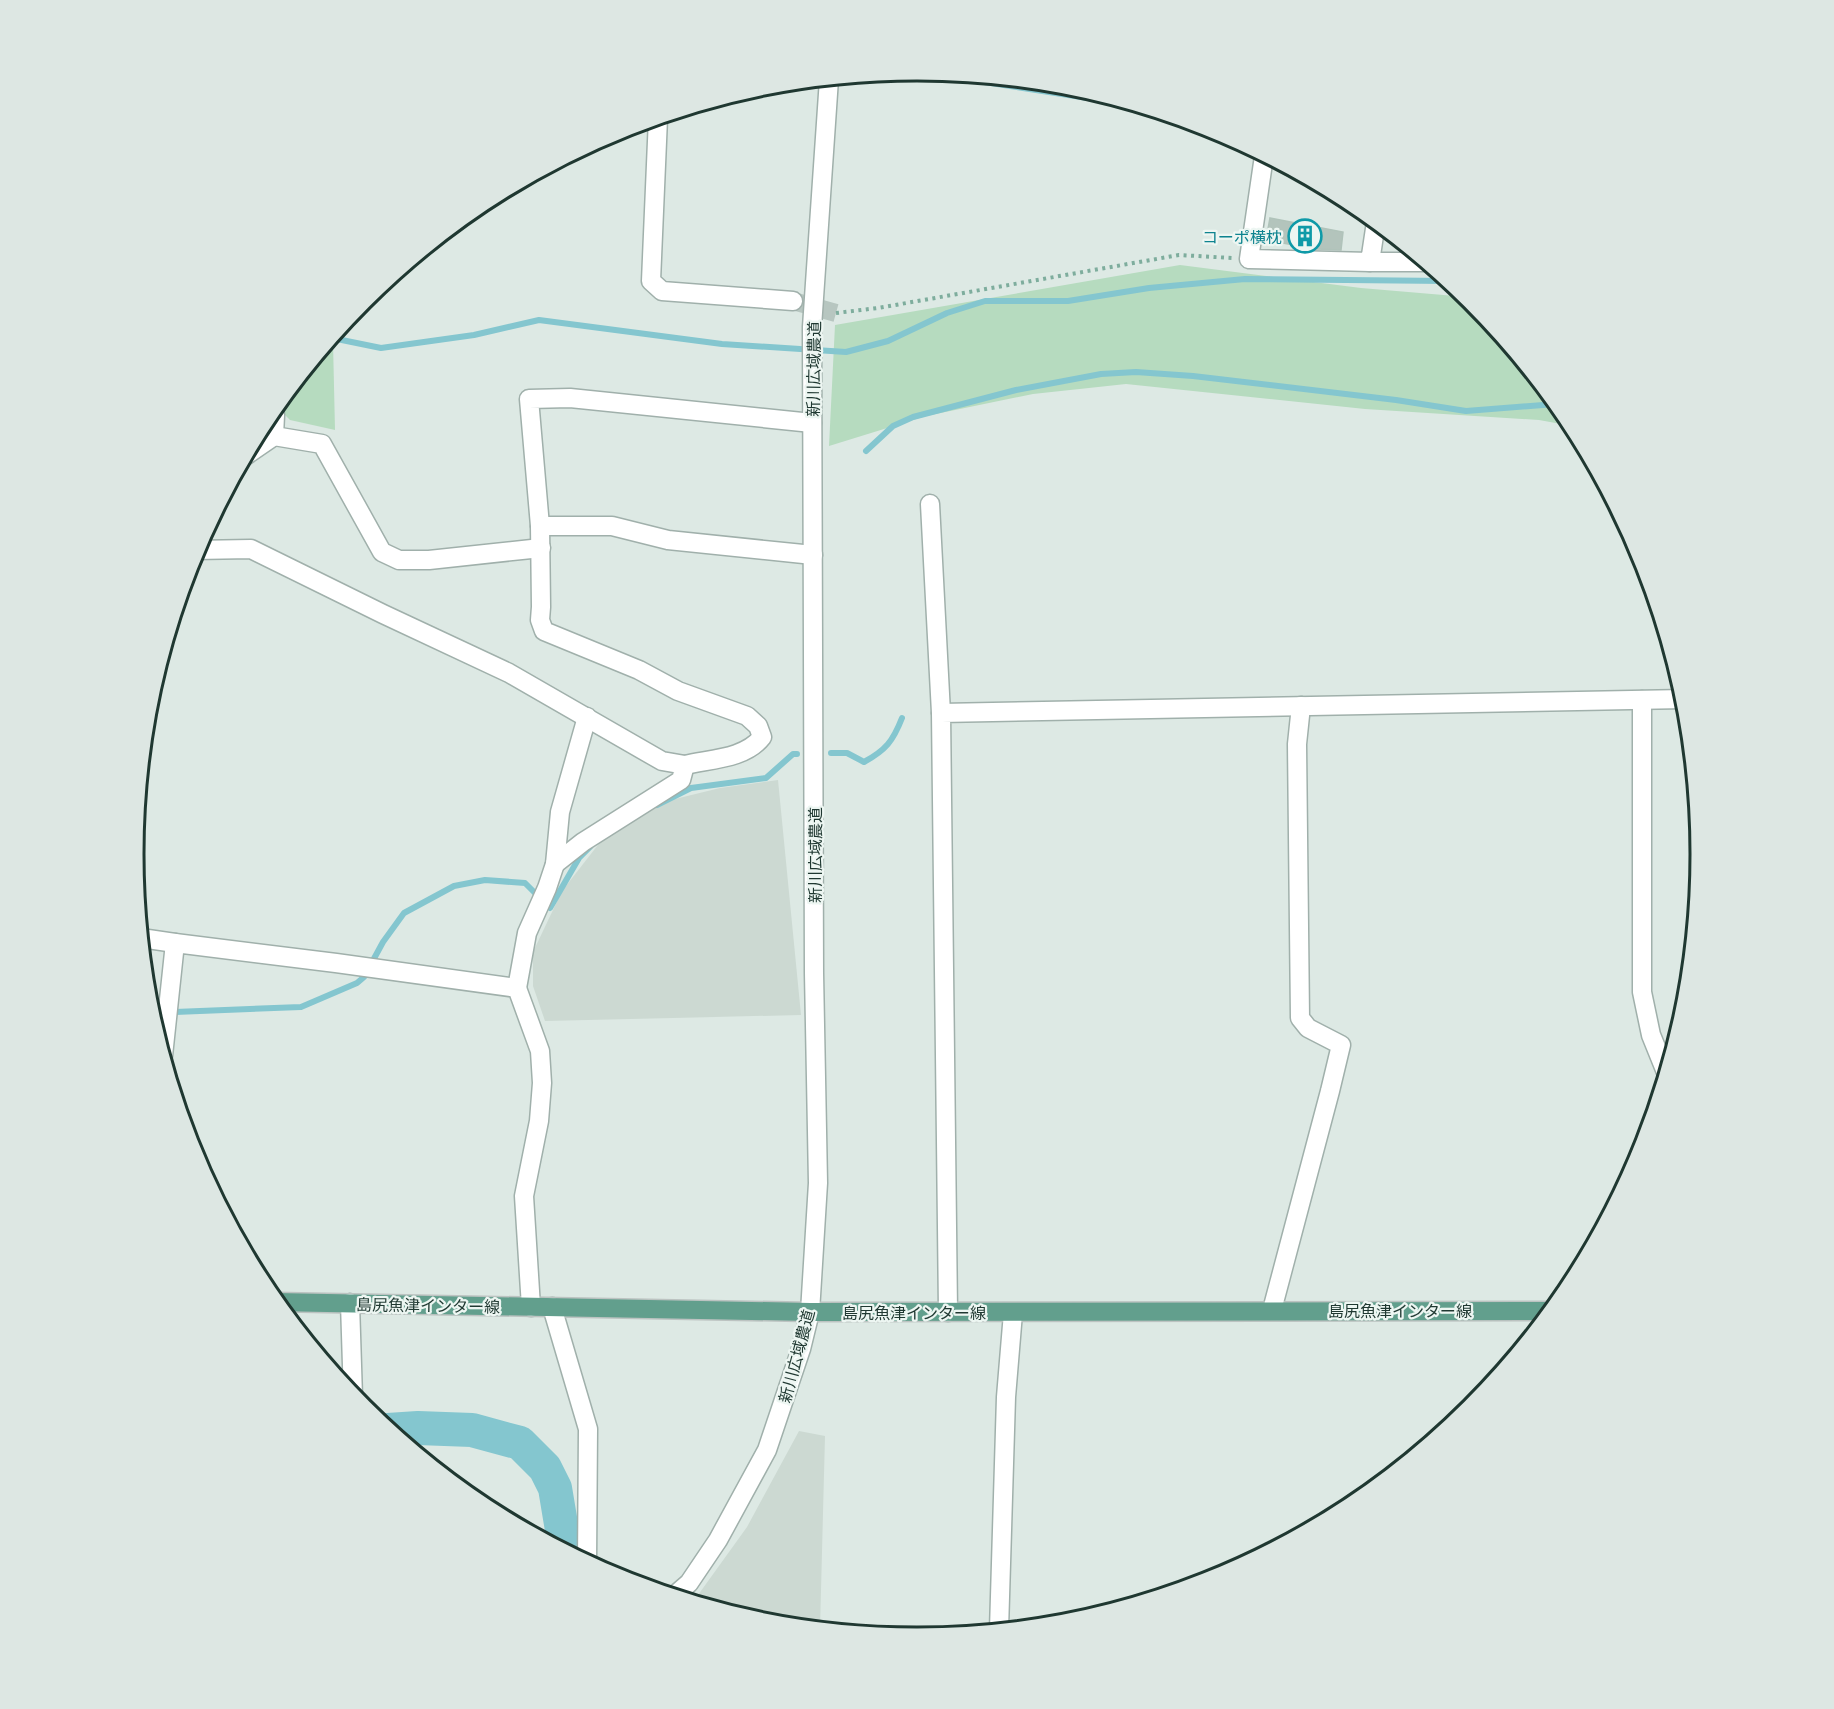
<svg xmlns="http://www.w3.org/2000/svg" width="1834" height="1709" viewBox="0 0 1834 1709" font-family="Commissioner,'Noto Sans JP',sans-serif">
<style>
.built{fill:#ccd9d2}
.green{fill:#b6dbbf}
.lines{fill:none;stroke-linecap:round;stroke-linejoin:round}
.stream{stroke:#84c6cf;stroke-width:6}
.river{stroke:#84c6cf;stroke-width:34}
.building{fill:#b3c4bc;stroke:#b0c3ba;stroke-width:1.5}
.minor-tunnel{stroke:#b7c6c0;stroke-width:18;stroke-dasharray:18 9;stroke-linecap:butt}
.minor-casing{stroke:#a0b0ab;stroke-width:21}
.tertiary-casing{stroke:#a0b0ab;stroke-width:21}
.primary-casing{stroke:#bcc3c1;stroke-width:21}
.path{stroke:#7ead9d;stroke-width:4;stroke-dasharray:3 4.5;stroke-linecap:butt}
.minor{stroke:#fff;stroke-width:18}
.tertiary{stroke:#fff;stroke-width:18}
.primary{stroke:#629f8d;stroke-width:18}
.labels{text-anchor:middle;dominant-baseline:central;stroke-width:4.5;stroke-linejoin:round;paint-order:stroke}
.culture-label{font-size:16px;fill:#0d838f;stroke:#edf6f2;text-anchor:end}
.street-label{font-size:16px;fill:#1f3831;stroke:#edf6f2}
.rim{fill:none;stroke:#1f3831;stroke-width:3}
</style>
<rect width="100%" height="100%" fill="#dde9e4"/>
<!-- built -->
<g class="built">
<path d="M778,780L801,1015L545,1021L533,986V952L562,891L601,841L667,801L720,788Z"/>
<path d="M799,1431L825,1436L820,1629L764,1623L693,1602L747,1527Z"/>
</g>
<!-- green -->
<g class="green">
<path d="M1180,265L1361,288L1467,297L1572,426L1539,420L1365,409L1126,384L1033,394L926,416L829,446L835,325Z"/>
<path d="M329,341L333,342L335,430L290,420L276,406Z"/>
</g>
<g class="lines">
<!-- stream -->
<g class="stream">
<path d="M913,71L1133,105"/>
<path d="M332,338L381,348L474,335L539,320L722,344L846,352L888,341L947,313L985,301H1068L1149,288L1245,279L1447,281"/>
<path d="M866,451L893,426L913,417L1016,390L1101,374L1136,372L1193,376L1396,400L1466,411L1556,404"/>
<path d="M831,753H847L864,762C886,750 893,741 902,718"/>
<path d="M657,805L691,788L766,778L793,754H797"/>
<path d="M150,1013L301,1007L357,983L364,977L383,942L404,913L454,886L485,880L525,883L550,908L579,858L590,847"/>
</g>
<!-- river -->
<path class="river" d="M388,1430L418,1428L472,1430L520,1443L545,1468L555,1488L562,1530L561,1549"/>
</g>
<!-- building -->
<path class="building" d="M1270,218L1343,232L1341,250L1316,249L1266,240Z"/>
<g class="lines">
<!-- minor-tunnel -->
<path class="minor-tunnel" d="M793,301L836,313"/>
<defs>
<g id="minor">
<path d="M658,118L651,281L662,291L793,301"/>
<path d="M1264,156L1249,259L1370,262L1376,222"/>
<path d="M1370,262H1425"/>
<path d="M812,423L570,398L529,399L540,526H612L668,540L813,555"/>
<path d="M274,436L322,444L382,552L399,560H429L541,548"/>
<path d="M245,456L274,436L275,415L271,412"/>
<path d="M930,504L941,713"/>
<path d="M540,526L541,607L540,620L544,631L639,670L678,691L747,716L758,726L762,737C745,759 710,759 685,765"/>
<path d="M195,550L251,549L383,614L509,673L662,761L685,765L681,780L583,842L555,864"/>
<path d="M1642,700V992L1651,1035L1666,1072"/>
<path d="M141,938L175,943"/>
<path d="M517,988L527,933L547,888L555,864L560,812L587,717"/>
<path d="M163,1056L175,943L336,963L517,988L540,1051L542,1083L539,1121L524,1196L531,1307"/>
<path d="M350,1303L353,1397"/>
<path d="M552,1307L588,1429L587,1563"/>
<path d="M1272,1310L1330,1091L1341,1045L1308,1028L1300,1018L1297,744L1301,706"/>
<path d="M948,1312L941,713L1685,699"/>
<path d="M999,1630L1006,1397L1013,1313"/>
</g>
<path id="tertiary" d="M674,1596L689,1583L718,1540L767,1450L801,1349L810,1312L818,1183L814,973L812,327L829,79"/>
<path id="primary" d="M275,1302L810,1312L1552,1311"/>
</defs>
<!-- minor casing -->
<use href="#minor" class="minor-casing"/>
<!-- tertiary casing -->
<use href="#tertiary" class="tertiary-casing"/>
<!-- primary casing -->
<use href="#primary" class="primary-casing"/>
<!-- path -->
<path class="path" d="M836,313L878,308L1179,255L1232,258"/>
<!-- minor -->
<use href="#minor" class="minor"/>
<!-- tertiary -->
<use href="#tertiary" class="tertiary"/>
<!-- primary -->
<use href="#primary" class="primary"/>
</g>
<!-- icons -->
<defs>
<symbol id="building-ring" viewBox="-11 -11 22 22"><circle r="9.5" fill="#edf6f2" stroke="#0f9aa8" stroke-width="1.5"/><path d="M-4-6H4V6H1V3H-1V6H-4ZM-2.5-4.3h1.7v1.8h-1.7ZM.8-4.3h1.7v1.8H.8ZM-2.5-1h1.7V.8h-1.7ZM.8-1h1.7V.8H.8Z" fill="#0f9aa8"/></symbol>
</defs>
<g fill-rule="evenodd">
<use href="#building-ring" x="1286" y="217" width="38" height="38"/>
</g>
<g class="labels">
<!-- culture labels -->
<g class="culture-label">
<text x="1282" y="236">コーポ横枕</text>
</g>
<!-- street labels -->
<g class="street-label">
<text transform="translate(813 369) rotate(-89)">新川広域農道</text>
<text transform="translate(814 855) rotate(-90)">新川広域農道</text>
<text transform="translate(428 1305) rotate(1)">島尻魚津インター線</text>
<text x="1400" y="1310">島尻魚津インター線</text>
<text x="914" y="1312">島尻魚津インター線</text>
<text transform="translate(796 1356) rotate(-75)">新川広域農道</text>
</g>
</g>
<!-- crop -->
<path d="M0 0H1834V1709H0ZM144 854a773 773 0 1 1 1546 0a773 773 0 1 1-1546 0Z" fill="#dde7e3" fill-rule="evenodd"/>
<path class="rim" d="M144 854a773 773 0 1 1 1546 0a773 773 0 1 1-1546 0Z"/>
</svg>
